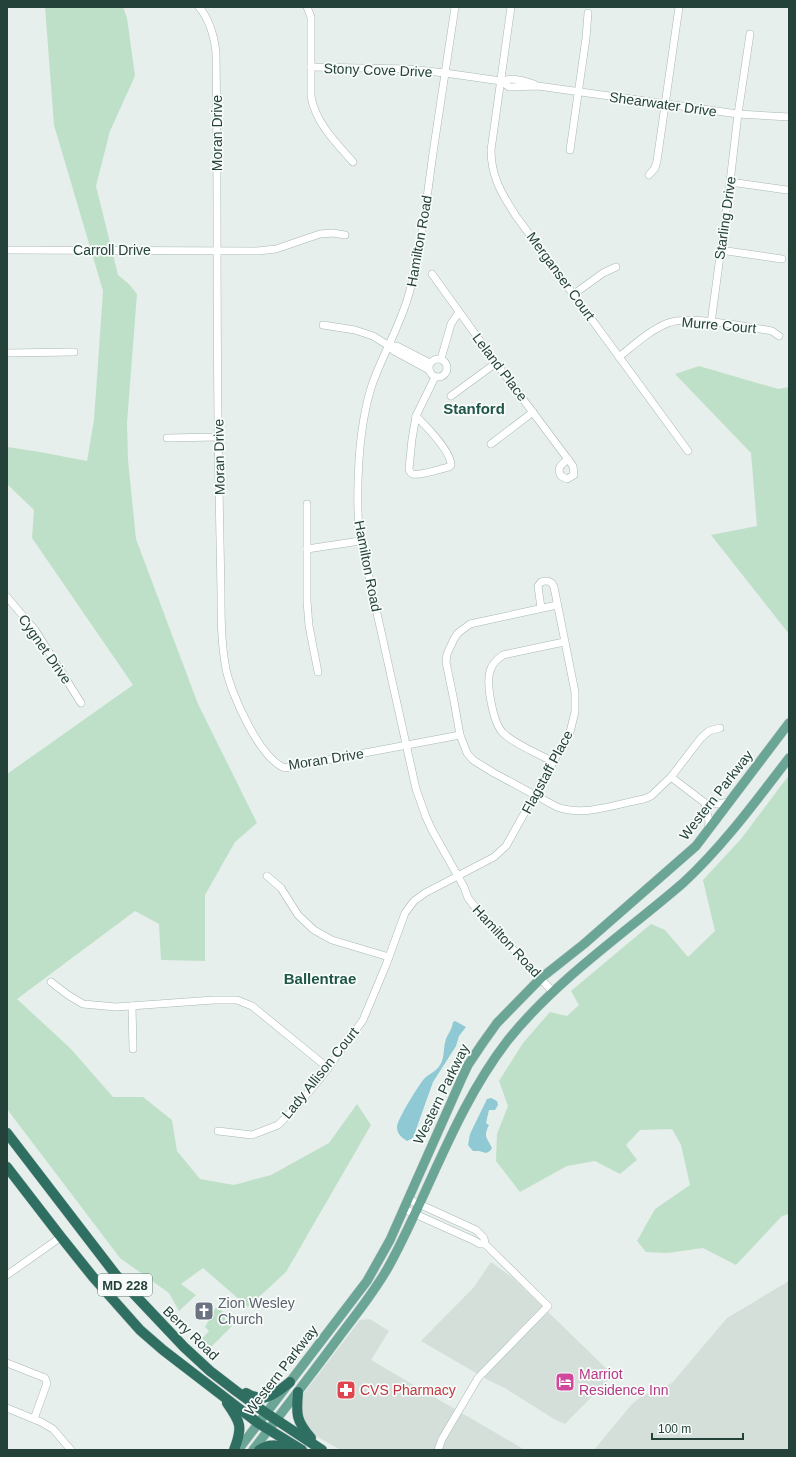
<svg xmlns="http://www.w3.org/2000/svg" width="796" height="1457" viewBox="0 0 796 1457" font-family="Helvetica,sans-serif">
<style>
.built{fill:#d4dfda}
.green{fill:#bfe0c8}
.water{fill:#8ec9d4}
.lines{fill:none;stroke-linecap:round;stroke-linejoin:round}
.minor-casing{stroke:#a8b8b2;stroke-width:8}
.major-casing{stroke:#c2cac8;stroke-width:10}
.highway-casing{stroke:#c2cac8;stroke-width:11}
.minor{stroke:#fff;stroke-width:7}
.major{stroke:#6aa596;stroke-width:9}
.highway{stroke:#2f6f62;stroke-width:10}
.labels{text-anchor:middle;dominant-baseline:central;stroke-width:3.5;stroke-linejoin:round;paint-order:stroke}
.shield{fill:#f7fbf9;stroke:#637a73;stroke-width:1}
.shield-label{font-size:13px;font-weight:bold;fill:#24423a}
.street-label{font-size:14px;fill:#24423a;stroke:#f7fbf9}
.worship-label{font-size:14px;fill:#5b616d;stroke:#f7fbf9;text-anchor:start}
.hotel-label{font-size:14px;fill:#b23c85;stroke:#f7fbf9;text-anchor:start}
.health-label{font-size:14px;fill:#be3a42;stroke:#f7fbf9;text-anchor:start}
.neighbourhood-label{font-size:15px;font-weight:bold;fill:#1f5548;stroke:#f7fbf9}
</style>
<rect width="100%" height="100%" fill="#e6efeb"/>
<!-- built -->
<g class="built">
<path d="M491,1262L513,1278L613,1375L565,1424L554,1419L505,1388L488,1380L421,1341L474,1287Z"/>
<path d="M789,1281V1450H594L632,1404L642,1396L672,1383L727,1318Z"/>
<path d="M370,1319L389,1331L371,1360L525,1450H341L307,1431L301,1419V1397L360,1320Z"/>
</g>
<!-- green -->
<g class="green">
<path d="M45,7H123L127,18L135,76L110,131L96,186L118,275L129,284L137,294L127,423L128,460L136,539L198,704L257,823L235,842L205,895V961L161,960L159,924L135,911L17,999L71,1049L113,1097H143L172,1120L177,1151L200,1179L234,1185L271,1175L329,1143L357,1104L371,1125L286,1272L248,1307L203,1268L181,1284L196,1295L179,1311L169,1293L120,1258L7,1109V774L133,685L32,538L34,510L7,484V447L40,452L87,461L94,420L103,291L54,125Z"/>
<path d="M699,366L778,389L789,387V634L711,535L757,526L751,453L675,374Z"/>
<path d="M789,775V1214L782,1216L736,1265L703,1248L667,1253L646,1252L637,1241L655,1209L690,1185L681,1145L672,1129L640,1130L626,1145L637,1160L620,1174L595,1161L567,1166L520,1192L496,1161L497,1134L508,1106L499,1081L523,1043L550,1012L567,1016L579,1005L571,991L651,924L665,930L688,957L715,931L703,880L741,839Z"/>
<path d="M216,1307L237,1321L209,1349L200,1341L209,1331L205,1327Z"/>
</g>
<!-- water -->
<g class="water">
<path d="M455,1021L466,1027L459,1036L456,1046L433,1082L413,1138L407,1141C402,1138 397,1134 397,1127C397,1120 418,1086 424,1079C428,1074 436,1072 440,1065C445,1058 443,1047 446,1039C449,1032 452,1029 453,1022Z"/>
<path d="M491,1098L497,1101L498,1105L495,1110H489L486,1123L489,1125C483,1137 487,1137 492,1148L490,1151L486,1153L479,1151H473L468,1145L470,1134L487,1099Z"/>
</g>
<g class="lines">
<defs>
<g id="minor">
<path d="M199,7C210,20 214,36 216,52C218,197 216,343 219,488C220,523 220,557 221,592C221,617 221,643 226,669C231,694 260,759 285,768L460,735"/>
<path d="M307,7L311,17V96C315,122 336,143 353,162"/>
<path d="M455,7C448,56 440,104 433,153C427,198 421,247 410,290C402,323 383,353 372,385C358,428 356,488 359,532L416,789L426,817L432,830L464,887L468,898L483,917L553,992"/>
<path d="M511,7L491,150C491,177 502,194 516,216L688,451"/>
<path d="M311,67L409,69L445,73L501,81L512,79L524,81L534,84"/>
<path d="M501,81L509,87L538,86L738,114L789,117"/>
<path d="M570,150L586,38L588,13"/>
<path d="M649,175L655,168L657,161L679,7"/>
<path d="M730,182L787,190"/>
<path d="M7,250L257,251L276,249L320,234L333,233L345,235"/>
<path d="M720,250L782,259"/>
<path d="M432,274L496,363L573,466L574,475L567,479L561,476C556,468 562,464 568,459"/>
<path d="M574,294L603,273L616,267"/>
<path d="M711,323L730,182L738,114L750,34"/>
<path d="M323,325L355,330L373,336L389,346L394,351L429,370"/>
<path d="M389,346H397L430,363"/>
<path d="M7,353L74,352"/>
<path d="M619,357C634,345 650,330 668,323C689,315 748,327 772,331L779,336"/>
<circle cx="438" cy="368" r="9"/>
<path d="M441,359L451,324L459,312"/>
<path d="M451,396L496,363"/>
<path d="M416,416C426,426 451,451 451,465L449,467C440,469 421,476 413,474C410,473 410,472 409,469L412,439Z"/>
<path d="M416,416L435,377"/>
<path d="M167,438L218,437"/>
<path d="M491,444L533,412"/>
<path d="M307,504V601L309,626L318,672"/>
<path d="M307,549L360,541"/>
<path d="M7,597L35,630L81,703"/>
<path d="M557,605L470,624L458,633L454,639L447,654L446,662L454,701L460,735L467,753L473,760L494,773L557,807C585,817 616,804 644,799L651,796L671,777L701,738L709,731L720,728"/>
<path d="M553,762C539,754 514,744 503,733C493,723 486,684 490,671C492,664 497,659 503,655L564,642"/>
<path d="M671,777L705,803L718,804L729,802"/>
<path d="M705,803L709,822L708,830"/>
<path d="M267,876L281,888L298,915L314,930L332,940L389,957"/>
<path d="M51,982L68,995L83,1004L116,1007L214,1000H237L252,1006L328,1068"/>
<path d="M132,1006L133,1049"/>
<path d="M218,1131L252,1135L278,1125L296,1107L323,1075L363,1020L386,965L405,913L414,901L425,893L494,857L506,846L570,732L575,712V692L554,587C552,581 547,580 541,582L538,586L541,608"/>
<path d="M408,1199L476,1230L484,1238L485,1244"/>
<path d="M404,1209L475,1241L480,1244H485L548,1306L478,1378L442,1439L438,1450"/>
<path d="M7,1275L61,1237"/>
<path d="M7,1363L45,1378L47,1383L34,1419"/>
<path d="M7,1408L41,1422L53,1429L71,1450"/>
</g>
<g id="major">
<path d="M238,1450L367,1281L390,1240L461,1080L468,1065L482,1044L497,1023L541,978L584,944L696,846L789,723"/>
<path d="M253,1450C282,1412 311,1375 339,1337C357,1313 376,1290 390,1264C430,1190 456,1107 508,1040C557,979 624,934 683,883C723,846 756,801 789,758"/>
</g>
<g id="highway">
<path d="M7,1133L116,1275L184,1347L210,1371L236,1391L266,1413L322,1450"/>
<path d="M7,1167L61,1237L93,1277L140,1330L163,1350L258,1423L302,1450"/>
<path d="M298,1392C296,1414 296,1421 311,1438"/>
<path d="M246,1393C264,1404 275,1394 290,1382"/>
<path d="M227,1403C241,1423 243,1427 234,1450"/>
<path d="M259,1450C270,1442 281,1446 293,1450"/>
</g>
</defs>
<!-- minor casing -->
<use href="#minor" class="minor-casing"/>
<!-- major casing -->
<use href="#major" class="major-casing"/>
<!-- highway casing -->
<use href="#highway" class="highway-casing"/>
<!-- minor -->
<use href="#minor" class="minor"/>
<!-- major -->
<use href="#major" class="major"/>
<!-- highway -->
<use href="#highway" class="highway"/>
</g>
<!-- icons -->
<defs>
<symbol id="church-square" viewBox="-11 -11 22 22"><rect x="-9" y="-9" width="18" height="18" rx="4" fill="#6b7280" stroke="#f7fbf9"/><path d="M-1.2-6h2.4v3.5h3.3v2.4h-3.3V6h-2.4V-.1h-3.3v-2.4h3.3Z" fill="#fff"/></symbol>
<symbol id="hotel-square" viewBox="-11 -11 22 22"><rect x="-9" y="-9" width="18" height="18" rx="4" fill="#d1479c" stroke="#f7fbf9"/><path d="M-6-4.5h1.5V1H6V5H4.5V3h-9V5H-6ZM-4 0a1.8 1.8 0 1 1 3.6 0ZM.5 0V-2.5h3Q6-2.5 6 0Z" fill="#fff"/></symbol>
<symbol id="pharmacy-square" viewBox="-11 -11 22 22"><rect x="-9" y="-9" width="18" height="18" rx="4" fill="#e0444e" stroke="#f7fbf9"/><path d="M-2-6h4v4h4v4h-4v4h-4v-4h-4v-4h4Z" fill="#fff"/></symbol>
</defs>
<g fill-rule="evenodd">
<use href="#church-square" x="193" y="1300" width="22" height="22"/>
<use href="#hotel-square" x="554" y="1371" width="22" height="22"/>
<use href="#pharmacy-square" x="335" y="1379" width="22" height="22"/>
</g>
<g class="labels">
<!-- shield labels -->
<rect class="shield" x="98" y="1274" width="54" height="22" rx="3"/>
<g class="shield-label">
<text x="125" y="1285">MD 228</text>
</g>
<!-- street labels -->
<g class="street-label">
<text transform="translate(378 70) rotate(2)">Stony Cove Drive</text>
<text transform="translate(663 104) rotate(8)">Shearwater Drive</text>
<text transform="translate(217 133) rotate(-90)">Moran Drive</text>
<text transform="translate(725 218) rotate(-82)">Starling Drive</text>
<text transform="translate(419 241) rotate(-80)">Hamilton Road</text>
<text x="112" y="250">Carroll Drive</text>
<text transform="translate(561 276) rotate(54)">Merganser Court</text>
<text transform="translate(719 325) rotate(5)">Murre Court</text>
<text transform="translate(500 367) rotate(53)">Leland Place</text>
<text transform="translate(219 457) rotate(-91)">Moran Drive</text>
<text transform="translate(368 566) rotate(79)">Hamilton Road</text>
<text transform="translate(45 649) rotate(55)">Cygnet Drive</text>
<text transform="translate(326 759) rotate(-9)">Moran Drive</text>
<text transform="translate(547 772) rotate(-62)">Flagstaff Place</text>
<text transform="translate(716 795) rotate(-52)">Western Parkway</text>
<text transform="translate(507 941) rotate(47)">Hamilton Road</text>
<text transform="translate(320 1073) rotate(-51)">Lady Allison Court</text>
<text transform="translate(441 1094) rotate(-64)">Western Parkway</text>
<text transform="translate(191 1333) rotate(44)">Berry Road</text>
<text transform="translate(281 1370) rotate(-52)">Western Parkway</text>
</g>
<!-- worship labels -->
<g class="worship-label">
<text x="218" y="1303">Zion Wesley<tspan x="218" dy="16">Church</tspan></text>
</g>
<!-- hotel labels -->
<g class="hotel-label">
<text x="579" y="1374">Marriot<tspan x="579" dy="16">Residence Inn</tspan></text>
</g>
<!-- health labels -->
<g class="health-label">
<text x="360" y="1390">CVS Pharmacy</text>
</g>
<!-- neighbourhood labels -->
<g class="neighbourhood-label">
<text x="474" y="408">Stanford</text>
<text x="320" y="978">Ballentrae</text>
</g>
</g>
<!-- border -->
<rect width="796" height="1457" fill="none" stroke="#24423a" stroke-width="16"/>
<!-- scale -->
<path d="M652 1433v6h91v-6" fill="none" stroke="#24423a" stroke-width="2"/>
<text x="658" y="1433" font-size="12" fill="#24423a" stroke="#f7fbf9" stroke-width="3" paint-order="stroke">100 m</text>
</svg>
